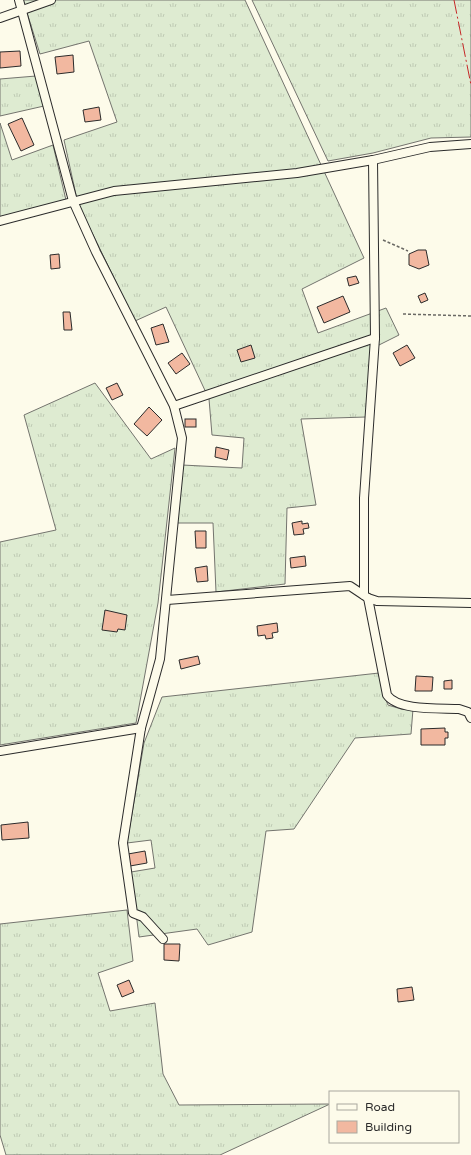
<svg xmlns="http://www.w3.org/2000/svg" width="471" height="1155" viewBox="0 0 471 1155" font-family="'Varela Round',sans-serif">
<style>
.grass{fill:url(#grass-tufts);stroke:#74746e}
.building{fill:#f2b8a0;stroke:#2b2b2b}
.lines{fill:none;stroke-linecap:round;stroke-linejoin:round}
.street-casing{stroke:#2b2b2b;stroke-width:10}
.path{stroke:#6a6964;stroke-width:1.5;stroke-dasharray:3 2;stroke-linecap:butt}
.street{stroke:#fdfbea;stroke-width:8}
.power{stroke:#c62828;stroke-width:1;stroke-dasharray:14 3 2 3;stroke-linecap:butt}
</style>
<defs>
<pattern id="grass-tufts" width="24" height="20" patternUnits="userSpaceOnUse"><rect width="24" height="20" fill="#deebd1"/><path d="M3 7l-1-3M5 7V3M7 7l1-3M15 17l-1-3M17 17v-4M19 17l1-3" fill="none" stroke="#bfcab4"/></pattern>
</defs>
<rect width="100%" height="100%" fill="#fdfbea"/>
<!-- grass -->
<g class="grass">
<path d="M23,0H245L364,258L302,289L318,333L386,308L399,335L371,349L366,417L301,419L316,505L287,508L285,584L216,592L213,523H177L182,465L242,468L244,438L212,435L209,399L166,307L135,321L78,204L64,140L117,122L89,41L40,54Z"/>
<path d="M252,0H471V137L431,138L373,153L328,161Z"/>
<path d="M36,76L44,106L0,116V79Z"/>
<path d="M0,123L12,160L53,145L66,200L0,218Z"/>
<path d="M95,383L151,459L175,448L158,603L136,723L0,745V542L56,530L24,415Z"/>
<path d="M379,673L384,696L388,705L401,709H413L411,734L355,738L294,829L266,831L252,932L208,945L197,929L139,937L131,872L155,868L151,840L127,843L144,743L162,697Z"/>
<path d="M127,910L133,961L98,973L110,1011L155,1003L163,1074L179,1105L330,1104L220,1155H6L0,1135V924Z"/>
</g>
<!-- building -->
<g class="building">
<path d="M20,51L21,66L0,68V52Z"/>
<path d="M73,55L74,72L57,74L55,57Z"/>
<path d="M99,107L101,120L85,122L83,110Z"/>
<path d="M22,118L34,145L21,151L8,124Z"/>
<path d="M418,250H426L429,265L419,269L409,265V254Z"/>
<path d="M59,254L60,268L51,269L50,255Z"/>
<path d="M356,276L359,283L349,286L347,278Z"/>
<path d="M425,293L428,300L421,303L418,296Z"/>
<path d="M343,296L350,312L324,323L317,307Z"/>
<path d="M63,312H70L72,330H64Z"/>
<path d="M163,324L169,342L156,345L151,328Z"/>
<path d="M251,345L255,358L241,362L237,350Z"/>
<path d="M407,345L415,358L400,366L393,353Z"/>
<path d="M182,353L190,364L176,374L168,363Z"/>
<path d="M117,383L123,395L112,400L106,388Z"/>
<path d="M149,407L162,420L147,436L134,424Z"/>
<rect x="185" y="419" width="11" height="8"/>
<path d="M216,447L229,450L227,460L215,457Z"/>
<path d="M302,521V524L308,523L309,528L303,529L304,534L294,535L292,523Z"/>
<path d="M195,531H206V548H196Z"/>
<path d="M305,556L306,566L291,568L290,558Z"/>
<path d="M207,566L208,581L197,582L195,568Z"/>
<path d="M105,610L127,615L125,630L118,629L117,632L102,630Z"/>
<path d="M277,623L278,632L272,633L273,638L266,639L265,635L258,636L257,626Z"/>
<path d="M198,656L200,664L181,669L179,660Z"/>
<path d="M416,676L433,677L432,691H415Z"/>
<path d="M452,680V689H444V681Z"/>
<path d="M445,728V732H448V738H445V745H421V729Z"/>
<path d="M28,822L29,838L2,840L1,825Z"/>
<path d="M145,851L147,863L130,866L128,854Z"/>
<path d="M164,944H180L179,961L164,960Z"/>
<path d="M129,980L134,992L122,997L117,985Z"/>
<path d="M412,987L414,1000L398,1002L397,989Z"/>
</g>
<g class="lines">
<defs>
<g id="street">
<path d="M19,0L73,201L96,252L174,406L182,438L160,659L141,728L123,843L133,913L143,917L163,939"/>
<path d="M0,18L51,0"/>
<path d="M0,221L114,191L297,173L373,160L430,147L471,144"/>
<path d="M174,406L375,338"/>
<path d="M364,595V498L375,338L373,160"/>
<path d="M368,598L377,601L471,603"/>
<path d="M167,600L350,586L368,598L387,695C398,711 440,708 459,709L468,712L471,718"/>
<path d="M0,751L141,728"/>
</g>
</defs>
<!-- street casing -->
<use href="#street" class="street-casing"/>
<!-- path -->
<g class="path">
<path d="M383,240L408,251"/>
<path d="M403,314L471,316"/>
</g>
<!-- street -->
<use href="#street" class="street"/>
<!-- power -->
<path class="power" d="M454,0L471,85"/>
</g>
<!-- legend -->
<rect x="329" y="1091" width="130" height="52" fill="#fdfbea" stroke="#a9a89e"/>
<rect x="337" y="1104" width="20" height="6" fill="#fdfbea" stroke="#a9a89e"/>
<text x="365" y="1111" font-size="12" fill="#2b2b2b">Road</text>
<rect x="337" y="1121" width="20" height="12" fill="#f2b8a0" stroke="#a9a89e"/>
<text x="365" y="1131" font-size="12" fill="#2b2b2b">Building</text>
</svg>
